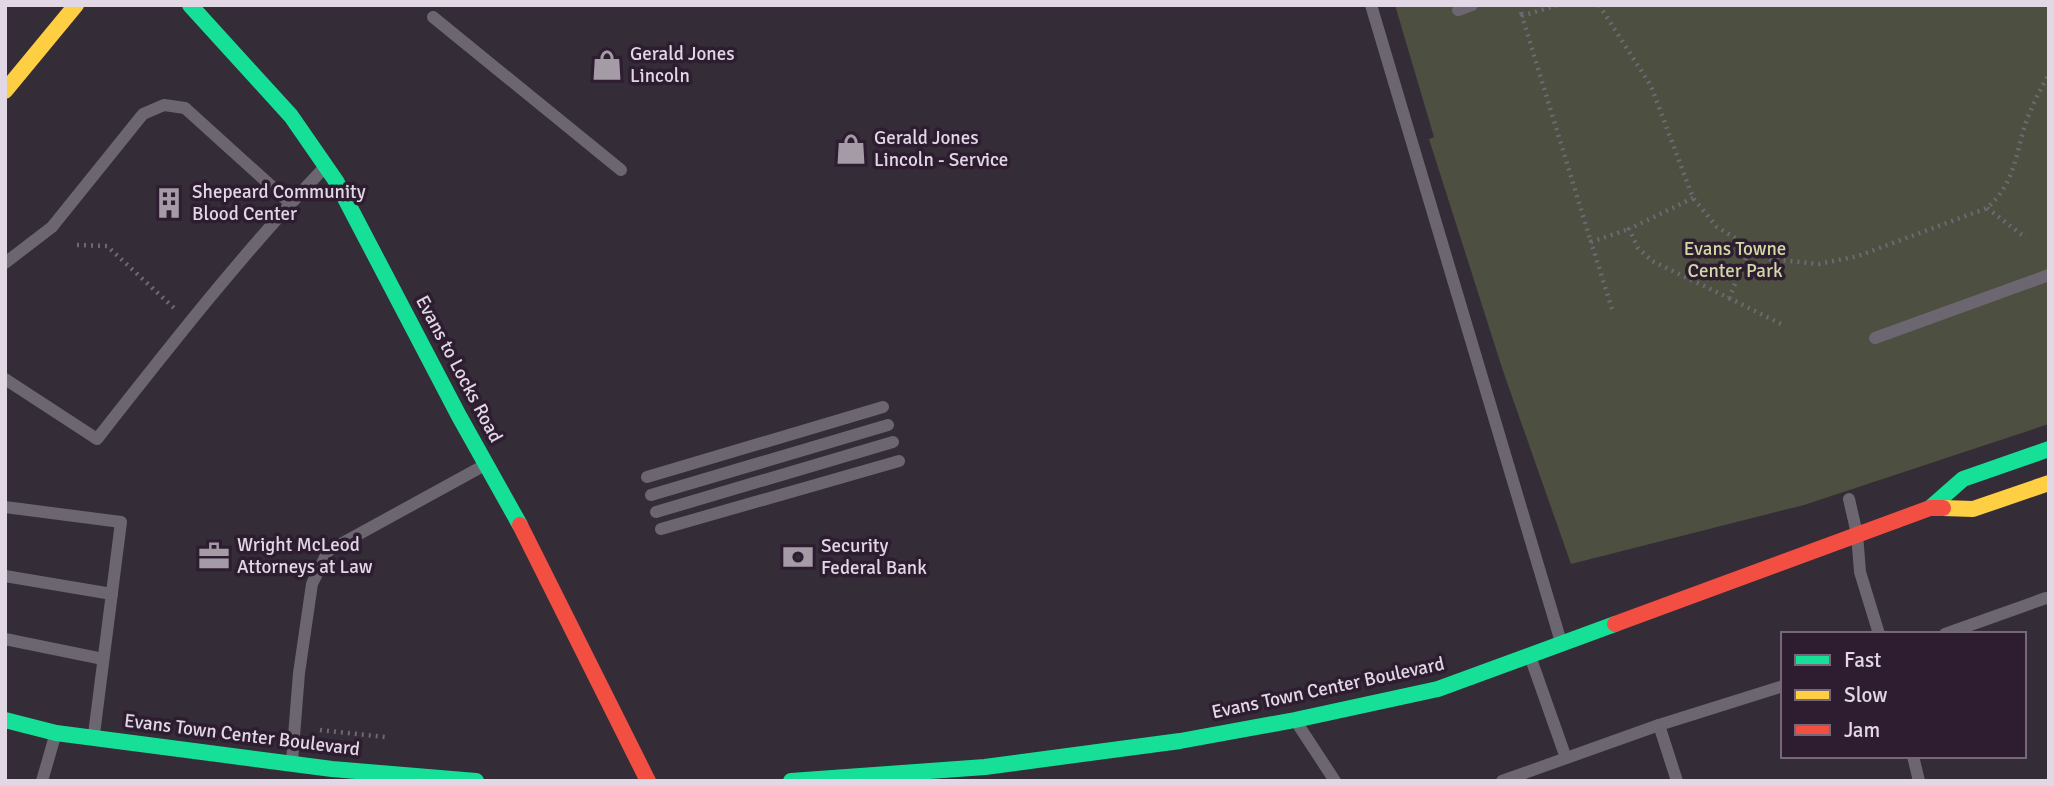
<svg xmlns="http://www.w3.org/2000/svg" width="2054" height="786" viewBox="0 0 2054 786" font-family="Signika,sans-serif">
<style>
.green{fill:#4d4f41}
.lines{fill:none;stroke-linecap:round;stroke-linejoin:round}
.path{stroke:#6e6872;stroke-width:4.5;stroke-dasharray:2 5;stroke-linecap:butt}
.lane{stroke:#6b666f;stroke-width:12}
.fast{stroke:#16e098;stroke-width:16}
.slow{stroke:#ffcf43;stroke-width:16}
.jam{stroke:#f24e42;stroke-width:16}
.labels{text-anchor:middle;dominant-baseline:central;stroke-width:7;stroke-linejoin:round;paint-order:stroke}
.poi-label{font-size:19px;fill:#e2d7e4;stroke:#2e1d31;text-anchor:start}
.park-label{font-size:19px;fill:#cfd9a3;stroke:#2e1d31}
.street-label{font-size:19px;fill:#e2d7e4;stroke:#2e1d31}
</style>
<rect width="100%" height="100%" fill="#342c37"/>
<!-- green -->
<path class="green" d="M1395,5H2049V424L1804,505L1571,564L1503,371L1429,139L1434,137Z"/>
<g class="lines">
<!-- path -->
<g class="path">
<path d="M1520,5L1522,16"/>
<path d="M1557,5L1522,16L1591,242"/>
<path d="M1599,5L1651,86L1693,198L1717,227L1770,259L1819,264L1858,256L1987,208C2016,182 2015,154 2027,119C2033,104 2040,89 2049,75"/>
<path d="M1693,198L1629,229L1638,248L1652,261L1729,298L1751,247"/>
<path d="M1987,208L2026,238"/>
<path d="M77,245L107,246L175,309"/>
<path d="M1729,298L1785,326"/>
<path d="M1612,309L1591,242L1629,229"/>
<path d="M320,730L385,737"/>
</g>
<!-- lane -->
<g class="lane">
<path d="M1371,5L1561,642"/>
<path d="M1458,10L1472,5"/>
<path d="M433,17L621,170"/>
<path d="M5,263L52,227L143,114L164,105L185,108L290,203"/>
<path d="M1875,338L2049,275"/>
<path d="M5,379L97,439C170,346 242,254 323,169"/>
<path d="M647,477L883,407"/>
<path d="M651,495L888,425"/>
<path d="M1849,499L1857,534L1860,572L1879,634"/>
<path d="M5,507L121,522L94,734"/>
<path d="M656,512L893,442"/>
<path d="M661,529L899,461"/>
<path d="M5,576L112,594"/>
<path d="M1945,634L2046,598"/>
<path d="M5,639L103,659"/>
<path d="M1531,659L1566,758"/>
<path d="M1297,723L1335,781"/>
<path d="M1659,725L1677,781"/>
<path d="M1913,756L1919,781"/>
<path d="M292,761L299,673L312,584L328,551L483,466"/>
<path d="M42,781L55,736"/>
<path d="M1502,781L1659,725L1783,686"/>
</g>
<!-- fast -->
<g class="fast">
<path d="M190,5L291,116L336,181L459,416L520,525"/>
<path d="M1930,508L1963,479L2049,449"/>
<path d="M5,720L56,733L332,769L476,781"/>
<path d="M791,781L985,767L1180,741L1295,720L1438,689L1615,624"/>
</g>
<!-- slow -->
<g class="slow">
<path d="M5,91L76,5"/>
<path d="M1943,508L1973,509L2049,483"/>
</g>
<!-- jam -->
<g class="jam">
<path d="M520,525L648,781"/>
<path d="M1615,624L1930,508H1943"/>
</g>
</g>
<!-- icons -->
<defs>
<symbol id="shop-bare" viewBox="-9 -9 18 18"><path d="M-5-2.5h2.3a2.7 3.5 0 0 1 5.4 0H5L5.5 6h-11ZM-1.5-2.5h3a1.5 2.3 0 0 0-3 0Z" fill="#a59ba7" stroke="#2e1d31" stroke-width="2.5" paint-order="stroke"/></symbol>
<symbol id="building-bare" viewBox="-9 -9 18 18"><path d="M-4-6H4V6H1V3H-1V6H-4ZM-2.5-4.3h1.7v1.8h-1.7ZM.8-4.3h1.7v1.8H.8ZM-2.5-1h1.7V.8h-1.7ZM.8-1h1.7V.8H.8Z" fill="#a59ba7" stroke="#2e1d31" stroke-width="2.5" paint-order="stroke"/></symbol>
<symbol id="office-bare" viewBox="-9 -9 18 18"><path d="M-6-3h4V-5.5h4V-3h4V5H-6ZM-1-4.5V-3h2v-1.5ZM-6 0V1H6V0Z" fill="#a59ba7" stroke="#2e1d31" stroke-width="2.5" paint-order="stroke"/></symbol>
<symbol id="bank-bare" viewBox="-9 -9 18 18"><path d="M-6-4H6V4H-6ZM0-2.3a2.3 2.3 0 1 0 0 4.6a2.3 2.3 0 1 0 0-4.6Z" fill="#a59ba7" stroke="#2e1d31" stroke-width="2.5" paint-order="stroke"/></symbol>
</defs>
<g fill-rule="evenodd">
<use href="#shop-bare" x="585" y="43" width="44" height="44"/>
<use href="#shop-bare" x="829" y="127" width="44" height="44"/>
<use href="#building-bare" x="147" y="181" width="44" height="44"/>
<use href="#office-bare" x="192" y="534" width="44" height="44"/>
<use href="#bank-bare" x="776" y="535" width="44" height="44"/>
</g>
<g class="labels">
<!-- poi labels -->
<g class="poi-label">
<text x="630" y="54">Gerald Jones<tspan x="630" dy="22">Lincoln</tspan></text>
<text x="874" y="138">Gerald Jones<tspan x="874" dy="22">Lincoln - Service</tspan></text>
<text x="192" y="192">Shepeard Community<tspan x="192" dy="22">Blood Center</tspan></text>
<text x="237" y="545">Wright McLeod<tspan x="237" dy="22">Attorneys at Law</tspan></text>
<text x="821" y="546">Security<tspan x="821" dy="22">Federal Bank</tspan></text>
</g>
<!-- park labels -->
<g class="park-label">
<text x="1735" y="249">Evans Towne<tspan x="1735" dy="22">Center Park</tspan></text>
</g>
<!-- street labels -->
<g class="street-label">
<text transform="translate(459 369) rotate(62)">Evans to Locks Road</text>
<text transform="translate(1328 688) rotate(-12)">Evans Town Center Boulevard</text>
<text transform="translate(242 735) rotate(7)">Evans Town Center Boulevard</text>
</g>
</g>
<!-- border -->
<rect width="2054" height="786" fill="none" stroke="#e2d7e4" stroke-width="14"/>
<!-- legend -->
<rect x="1781" y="632" width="245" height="126" fill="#2e1d31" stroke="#766779" stroke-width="2"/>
<rect x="1795" y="655" width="35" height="10" fill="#16e098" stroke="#766779" stroke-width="2"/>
<text x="1844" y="667" font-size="21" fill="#e2d7e4">Fast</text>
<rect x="1795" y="690" width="35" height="10" fill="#ffcf43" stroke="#766779" stroke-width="2"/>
<text x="1844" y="702" font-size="21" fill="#e2d7e4">Slow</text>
<rect x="1795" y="725" width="35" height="10" fill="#f24e42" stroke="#766779" stroke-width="2"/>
<text x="1844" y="737" font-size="21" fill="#e2d7e4">Jam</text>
</svg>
